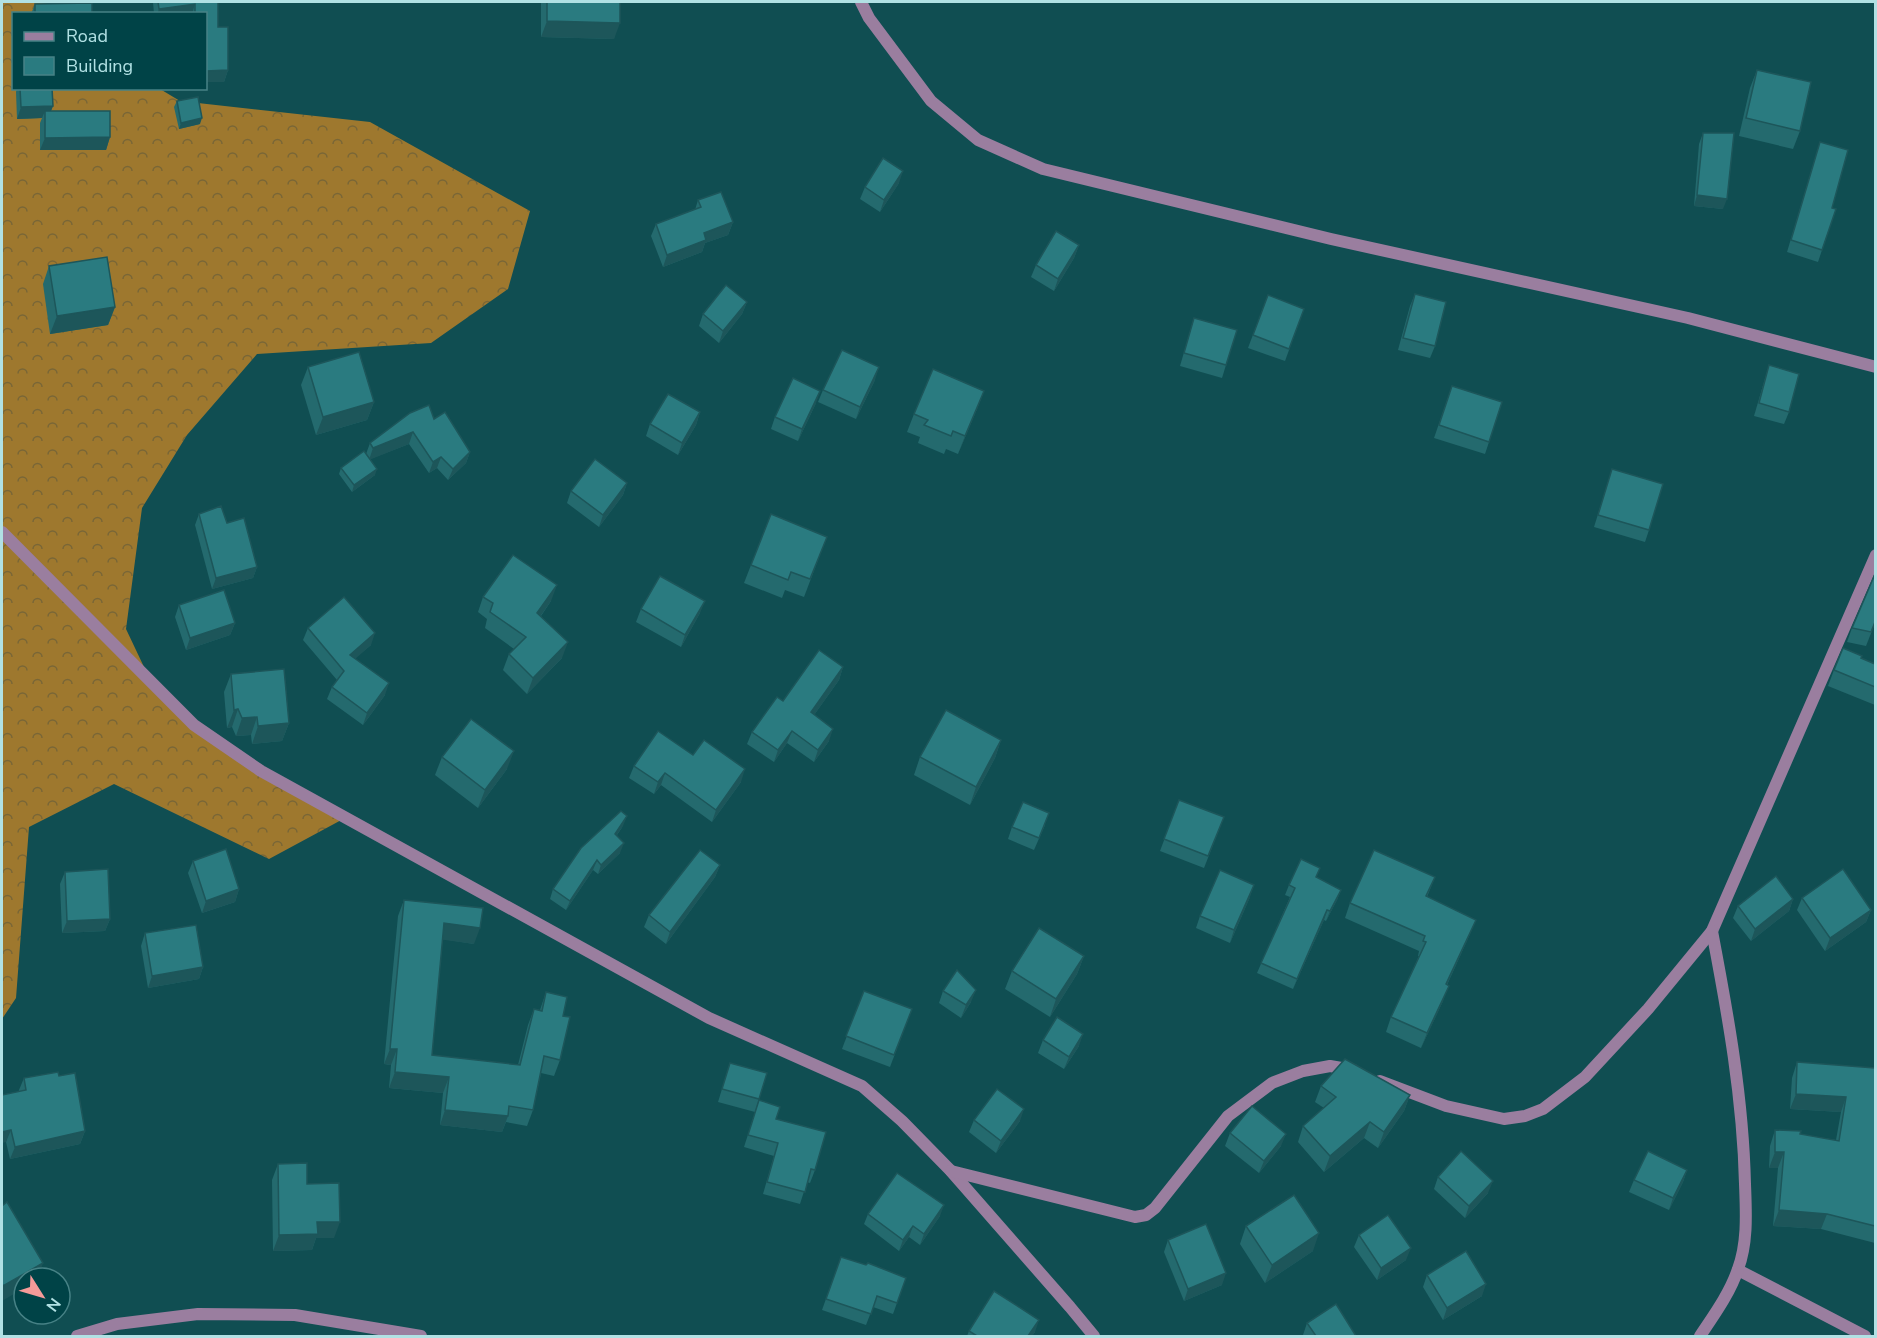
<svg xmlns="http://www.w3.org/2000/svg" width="1877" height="1338" viewBox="0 0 1877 1338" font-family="'Nunito Sans',sans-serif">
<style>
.forest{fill:url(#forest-crowns)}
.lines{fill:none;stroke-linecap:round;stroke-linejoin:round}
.street{stroke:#9a7e9f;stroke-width:12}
.wall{fill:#246a6e}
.shaded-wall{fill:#1d565a}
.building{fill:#2a7b80;stroke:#1d565a;stroke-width:1.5}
</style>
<defs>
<pattern id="forest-crowns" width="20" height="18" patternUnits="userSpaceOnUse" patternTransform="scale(1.5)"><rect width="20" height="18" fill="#9e782e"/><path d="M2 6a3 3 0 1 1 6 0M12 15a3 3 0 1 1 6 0" fill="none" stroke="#796636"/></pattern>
</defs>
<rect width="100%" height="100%" fill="#104e52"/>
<!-- forest -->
<path class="forest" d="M2,2H74L81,13L14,14V88L160,89L180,101L370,122L530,211L508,289L431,343L257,354L187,435L142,508L126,629L153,686L194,725L345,818L269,859L114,784L29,827L16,998L2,1019Z"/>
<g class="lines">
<!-- street -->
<g class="street">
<path d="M861,2L869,18L931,101L978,140L1043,169L1331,239L1688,318L1876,367"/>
<path d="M2,532L194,725L261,771L709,1018L862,1086L902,1121L950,1170L1070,1307L1094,1336"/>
<path d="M1380,1081L1446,1106L1504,1119L1525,1116L1543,1109L1585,1077L1648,1009L1712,931L1876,555"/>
<path d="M951,1171L1135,1217L1146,1215L1155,1208L1228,1116L1272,1083L1303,1071L1330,1066L1353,1070"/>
<path d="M1738,1270L1865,1336"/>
<path d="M77,1336L117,1324L198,1314L295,1315L421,1336"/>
<path d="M1700,1336C1714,1315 1730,1293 1738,1269C1748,1242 1746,1212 1745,1184C1743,1098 1728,1015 1712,931"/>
</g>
</g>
<!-- wall -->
<g class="wall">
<path d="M153,2H218V27L228,70L224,82H206V14H154Z"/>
<path d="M541,2H620L614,39L541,37Z"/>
<path d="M35,4L92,14H31Z"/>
<path d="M1757,70L1800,131L1793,149L1739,136L1750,88Z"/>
<path d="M17,88H52L53,106L51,111L110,137L106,150H40V123L42,118L17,119L16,92Z"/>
<path d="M177,101L200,124L179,129L174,107Z"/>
<path d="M1703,133L1723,209L1694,206L1699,144Z"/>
<path d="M1820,142L1832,208L1822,250L1818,262L1787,252Z"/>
<path d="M899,183L880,212L860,199L865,187Z"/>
<path d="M698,200L733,222L728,235L705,243L702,252L663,267L651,236L656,224L695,210Z"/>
<path d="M1079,245L1074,258L1054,291L1031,277L1036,265Z"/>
<path d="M49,266L115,307L108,325L50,334L43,284Z"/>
<path d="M1415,294L1435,346L1430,358L1398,350L1410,306Z"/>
<path d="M1268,295L1304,309L1285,361L1248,348Z"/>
<path d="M747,302L742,314L719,343L699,326L703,314Z"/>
<path d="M1194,318L1226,365L1222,378L1180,366Z"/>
<path d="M1769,365L1789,412L1784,424L1754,416Z"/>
<path d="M308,367L374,402L367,420L316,435L301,385Z"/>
<path d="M875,380L856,419L818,402L823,390Z"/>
<path d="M1452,386L1489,442L1485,454L1434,438Z"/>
<path d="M984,391L977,409L958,454L946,449L944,454L918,443L920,437L907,432L914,414Z"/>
<path d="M816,403L798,441L771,429L775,417Z"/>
<path d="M700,412L696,425L678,455L646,436L650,424Z"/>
<path d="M434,419L470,452L466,463L448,480L437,468L429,473L409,444L370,459L375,475L352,492L339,474L341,468L366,454L370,443Z"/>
<path d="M1612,469L1649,530L1645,542L1594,527Z"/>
<path d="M627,483L623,495L599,527L567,503L571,491Z"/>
<path d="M199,514L227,523L257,567L253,578L212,589L195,525Z"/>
<path d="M820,555L804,597L785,590L782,598L744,583L751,565Z"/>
<path d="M483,597L551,601L541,616L562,658L527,694L503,670L509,654L514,649L485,628L487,619L478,612Z"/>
<path d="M179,605L235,623L230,635L186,650L175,617Z"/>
<path d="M641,609L700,613L681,647L636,622Z"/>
<path d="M1875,623L1866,646L1847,642L1852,628Z"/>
<path d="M308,628L371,645L355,658L385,695L363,725L327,699L332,687L337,680L303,640Z"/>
<path d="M1875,664V705L1828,686L1834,670Z"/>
<path d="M843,667L839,680L814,715L829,741L814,762L787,743L774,762L747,744L752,732L783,701Z"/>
<path d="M231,674L289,723L282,741L252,744L251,735L236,736L232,727L227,728L224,692Z"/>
<path d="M1001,740L995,758L970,805L914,775L920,757Z"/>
<path d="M693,755L741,782L712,822L661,785L654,794L629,778L634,766Z"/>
<path d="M442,757L507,769L478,808L435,775Z"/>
<path d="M1179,800L1224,817L1204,868L1160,851Z"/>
<path d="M1045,825L1034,850L1008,839L1012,827Z"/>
<path d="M623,826L617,835L620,853L598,874L593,870L566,910L550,899L553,889Z"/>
<path d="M193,861L239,889L235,902L202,913L188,873Z"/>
<path d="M720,865L715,877L666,944L644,927L649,915Z"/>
<path d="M65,872L110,919L105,931L62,933L60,884Z"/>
<path d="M1435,877L1427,897L1470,934L1447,985L1443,1001L1421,1048L1386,1032L1391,1017L1419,956H1418L1419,951L1345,918L1350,903Z"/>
<path d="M1317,878L1341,890L1337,900L1326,921L1324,920L1293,989L1257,973L1290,897L1285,895L1289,885Z"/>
<path d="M1250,897L1230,943L1196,928L1200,916Z"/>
<path d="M1802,898L1871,910L1866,922L1825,951L1797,910Z"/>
<path d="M1793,899L1789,911L1751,941L1733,918L1738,906Z"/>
<path d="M404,900L474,944L442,939L432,1055L518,1065L528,1025L534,1009L540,1010L546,992L563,1016L560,1060L554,1076L541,1073L533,1110L527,1126L506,1122L502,1132L440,1125L443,1093L389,1088L391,1065L384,1064L398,916Z"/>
<path d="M145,933L203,967L199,979L148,988L141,946Z"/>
<path d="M1084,956L1077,974L1050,1017L1005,989L1012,971Z"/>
<path d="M864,991L912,1009L890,1067L842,1049Z"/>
<path d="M943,991L971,1002L961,1018L939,1003Z"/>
<path d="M1043,1040L1079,1046L1064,1069L1038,1053Z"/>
<path d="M1797,1062L1875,1068V1243L1821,1229L1773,1226L1778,1168H1769L1770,1146L1775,1130L1836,1140L1841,1112L1790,1109L1792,1078Z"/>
<path d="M730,1063L759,1099L755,1112L718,1102Z"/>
<path d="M59,1076L85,1131L80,1144L10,1159L6,1142L19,1090L24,1078Z"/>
<path d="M1321,1086L1410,1095L1404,1111L1378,1148L1364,1138L1324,1172L1298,1142L1303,1126L1324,1108L1315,1102Z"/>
<path d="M759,1100L776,1119L815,1170L810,1183L807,1182L800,1204L763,1194L774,1156L744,1147Z"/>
<path d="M974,1120L1020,1121L996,1153L969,1132Z"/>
<path d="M1230,1133L1281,1146L1259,1173L1225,1146Z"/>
<path d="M278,1164L307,1184L334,1238H316L312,1250L273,1251L272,1180Z"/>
<path d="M1687,1170L1683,1182L1669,1210L1629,1192L1634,1180Z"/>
<path d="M1438,1177L1488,1193L1465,1218L1434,1189Z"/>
<path d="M868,1214L940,1216L920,1245L909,1237L899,1251L864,1224Z"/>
<path d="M1246,1226L1313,1251L1265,1283L1240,1244Z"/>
<path d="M1359,1235L1406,1260L1377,1280L1354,1247Z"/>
<path d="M1168,1240L1222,1285L1184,1301L1164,1252Z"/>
<path d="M841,1257L906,1278L893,1314L873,1307L866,1325L822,1310Z"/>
<path d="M1427,1275L1482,1296L1443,1320L1423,1287Z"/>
<path d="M1307,1323L1356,1336H1304L1303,1335Z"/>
<path d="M969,1331L1035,1332L1032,1336H967Z"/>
</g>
<!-- shaded-wall -->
<g class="shaded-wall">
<path d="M195,4L192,14H157L159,9Z"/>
<path d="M547,21L620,23L614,39L541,37Z"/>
<path d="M228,70L224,82H206V71Z"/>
<path d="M53,106L48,118L45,111L42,118L17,119L21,107Z"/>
<path d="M202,118L200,124L179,129L181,123Z"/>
<path d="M110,137L106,150H40L45,138Z"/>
<path d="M903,171L899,183L880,212L884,200Z"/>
<path d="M1697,195L1727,199L1723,209L1694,206Z"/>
<path d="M733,222L728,235L705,243L702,252L663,267L667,255L704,233Z"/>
<path d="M1079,245L1074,258L1054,291L1058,279Z"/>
<path d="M747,302L742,314L719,343L723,331Z"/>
<path d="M115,307L108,325L50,334L57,316Z"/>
<path d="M879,367L875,380L856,419L860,407Z"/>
<path d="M820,391L816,403L798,441L802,429Z"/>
<path d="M984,391L977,409L958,454L965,436Z"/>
<path d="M374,402L367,420L316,435L323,417Z"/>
<path d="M700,412L696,425L678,455L682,443Z"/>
<path d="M413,432L409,444L369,460L373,448Z"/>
<path d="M470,452L466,463L448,480L453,469Z"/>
<path d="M441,457L437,468L429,473L433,462Z"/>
<path d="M377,469L375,475L352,492L354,485Z"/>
<path d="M627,483L623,495L599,527L603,515Z"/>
<path d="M257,567L253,578L212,589L216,578Z"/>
<path d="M557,585L551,601L532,628L537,613Z"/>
<path d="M705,601L700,613L681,647L685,635Z"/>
<path d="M235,623L230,635L186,650L190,638Z"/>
<path d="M375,633L371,645L346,667L350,655Z"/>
<path d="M568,642L562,658L527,694L533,678Z"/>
<path d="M843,667L839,680L807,725L811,712Z"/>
<path d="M389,683L385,695L363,725L367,713Z"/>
<path d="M238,709L232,727L227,728L234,710Z"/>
<path d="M257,717L251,735L236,736L242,718Z"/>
<path d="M289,723L282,741L252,744L258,726Z"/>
<path d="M833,729L829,741L814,762L818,750Z"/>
<path d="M792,731L787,743L774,762L778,750Z"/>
<path d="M1001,740L995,758L970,805L976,787Z"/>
<path d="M514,751L507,769L478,808L485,790Z"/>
<path d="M745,769L741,782L712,822L716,810Z"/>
<path d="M665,773L661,785L654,794L658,782Z"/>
<path d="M627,816L623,826L611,843L615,834Z"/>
<path d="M624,843L620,853L598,874L601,865Z"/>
<path d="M597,860L593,870L566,910L570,901Z"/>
<path d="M720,865L715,877L666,944L670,932Z"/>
<path d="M1254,885L1250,897L1230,943L1234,930Z"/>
<path d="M239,889L235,902L202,913L206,901Z"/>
<path d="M1341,890L1337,900L1326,921L1330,911Z"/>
<path d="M1793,899L1789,911L1751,941L1755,929Z"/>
<path d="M1327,910L1324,920L1293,989L1297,979Z"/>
<path d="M1871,910L1866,922L1825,951L1830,938Z"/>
<path d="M110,919L105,931L62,933L67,921Z"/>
<path d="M1476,920L1470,934L1440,999L1446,984Z"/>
<path d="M444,923L480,928L474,944L438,939Z"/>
<path d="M1084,956L1077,974L1050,1017L1056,999Z"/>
<path d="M203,967L199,979L148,988L152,976Z"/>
<path d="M1449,986L1443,1001L1421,1048L1427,1033Z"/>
<path d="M976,990L971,1002L961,1018L966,1005Z"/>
<path d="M1083,1034L1079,1046L1064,1069L1069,1057Z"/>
<path d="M390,1049H397L391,1065L384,1064Z"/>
<path d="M395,1072L449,1077L443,1093L389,1088Z"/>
<path d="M1796,1094L1846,1097L1841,1112L1790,1109Z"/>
<path d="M1410,1095L1404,1111L1378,1148L1384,1132Z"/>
<path d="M1024,1109L1020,1121L996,1153L1001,1141Z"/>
<path d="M445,1110L508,1116L502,1132L440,1125Z"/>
<path d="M1370,1122L1364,1138L1324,1172L1330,1156Z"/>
<path d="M11,1130L6,1142L2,1143V1132Z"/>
<path d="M85,1131L80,1144L10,1159L15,1147Z"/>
<path d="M1286,1134L1281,1146L1259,1173L1264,1161Z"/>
<path d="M1775,1152H1784L1778,1168H1769Z"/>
<path d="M1687,1170L1683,1182L1669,1210L1673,1198Z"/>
<path d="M1493,1181L1488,1193L1465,1218L1469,1206Z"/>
<path d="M944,1205L940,1216L920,1245L924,1234Z"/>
<path d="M1779,1210L1827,1214L1821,1229L1773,1226Z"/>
<path d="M317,1222H340L334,1238H316L312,1250L273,1251L279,1235Z"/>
<path d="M913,1226L909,1237L899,1251L903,1240Z"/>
<path d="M1319,1233L1313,1251L1265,1283L1272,1265Z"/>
<path d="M1411,1248L1406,1260L1377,1280L1381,1268Z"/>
<path d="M43,1263L38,1278H24V1288L2,1301V1291L3,1286Z"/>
<path d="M1226,1273L1222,1285L1184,1301L1188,1289Z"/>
<path d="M1486,1284L1482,1296L1443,1320L1447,1308Z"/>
<path d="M1039,1320L1035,1332L1032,1336H1028Z"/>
</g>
<!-- building -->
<g class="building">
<path d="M158,2H218V27H228V70L206,71V14H195V4L159,9Z"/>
<path d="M547,2H620V23L547,21Z"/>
<path d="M92,3V14H35V4Z"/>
<path d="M1757,70L1811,82L1800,131L1746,118Z"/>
<path d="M20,88H52L53,106L21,107Z"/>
<path d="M198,97L202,118L181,123L177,101Z"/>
<path d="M45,111H110V137L45,138Z"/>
<path d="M1703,133H1734L1727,199L1697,195Z"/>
<path d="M1820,142L1848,150L1832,208L1836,209L1822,250L1791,240Z"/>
<path d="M883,158L903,171L884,200L865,187Z"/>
<path d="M721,192L733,222L704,233L706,240L667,255L656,224L701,207L698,200Z"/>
<path d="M1056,231L1079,245L1058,279L1036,265Z"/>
<path d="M107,257L115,307L57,316L49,266Z"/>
<path d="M726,285L747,302L723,331L703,314Z"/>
<path d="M1415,294L1446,302L1435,346L1403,338Z"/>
<path d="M1268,295L1304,309L1289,349L1253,335Z"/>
<path d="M1194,318L1237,330L1226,365L1184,353Z"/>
<path d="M842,350L879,367L860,407L823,390Z"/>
<path d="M359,352L374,402L323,417L308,367Z"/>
<path d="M1769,365L1799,374L1789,412L1759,403Z"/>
<path d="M933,369L984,391L965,436L953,431L951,436L924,425L928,420L914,414Z"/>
<path d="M793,378L820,391L802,429L775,417Z"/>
<path d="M1452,386L1502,402L1489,442L1439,425Z"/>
<path d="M668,394L700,412L682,443L650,424Z"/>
<path d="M429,405L434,419L445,412L470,452L453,469L441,457L433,462L413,432L373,448L370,443L410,413Z"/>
<path d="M364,451L377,469L354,485L341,468Z"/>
<path d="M595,459L627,483L603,515L571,491Z"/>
<path d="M1612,469L1663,484L1649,530L1598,515Z"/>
<path d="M221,506L227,523L244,518L257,567L216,578L199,514Z"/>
<path d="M771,514L827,537L810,579L791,572L788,580L751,565Z"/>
<path d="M513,555L557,585L537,613L568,642L533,678L509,654L526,637L490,612L493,603L483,597Z"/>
<path d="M1875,574V622L1871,632L1852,628Z"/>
<path d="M660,576L705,601L685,635L641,609Z"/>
<path d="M224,590L235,623L190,638L179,605Z"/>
<path d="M344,597L375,633L350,655L389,683L367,713L332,687L344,671L308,628Z"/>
<path d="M1843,648L1862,656L1861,658L1875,664V687L1834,670Z"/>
<path d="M819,650L843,667L811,712L833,729L818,750L792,731L778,750L752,732L777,697L783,701Z"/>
<path d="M284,669L289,723L258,726L257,717L242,718L238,709L234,710L231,674Z"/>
<path d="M946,710L1001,740L976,787L920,757Z"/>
<path d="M471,719L514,751L485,790L442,757Z"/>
<path d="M658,731L693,755L704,740L745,769L716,810L665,773L658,782L634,766Z"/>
<path d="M1179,800L1224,817L1208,856L1164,839Z"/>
<path d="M1023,802L1049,813L1039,838L1012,827Z"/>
<path d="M621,811L627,816L615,834L624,843L601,865L597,860L570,901L553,889L581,848Z"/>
<path d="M226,849L239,889L206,901L193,861Z"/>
<path d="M700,850L720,865L670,932L649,915Z"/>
<path d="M1374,850L1435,877L1426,896L1476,920L1446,984L1449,986L1427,1033L1391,1017L1426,942L1423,941L1425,936L1350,903Z"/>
<path d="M1301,859L1320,868L1316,877L1341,890L1330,911L1327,910L1297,979L1261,963L1295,888L1289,885Z"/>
<path d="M108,869L110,919L67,921L65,872Z"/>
<path d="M1843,869L1871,910L1830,938L1802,898Z"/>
<path d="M1220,870L1254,885L1234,930L1200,916Z"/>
<path d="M1776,876L1793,899L1755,929L1738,906Z"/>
<path d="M404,900L483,908L480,928L444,923L432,1055L520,1065L534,1009L542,1011L546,992L567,997L563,1016L570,1017L560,1060L544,1056L533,1110L509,1106L508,1116L445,1110L449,1077L395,1072L397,1049H390Z"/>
<path d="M196,925L203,967L152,976L145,933Z"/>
<path d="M1039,928L1084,956L1056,999L1012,971Z"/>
<path d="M957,970L976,990L966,1005L943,991Z"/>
<path d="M864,991L912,1009L894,1055L846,1036Z"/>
<path d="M1057,1017L1083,1034L1069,1057L1043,1040Z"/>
<path d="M1345,1059L1410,1095L1384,1132L1370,1122L1330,1156L1303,1126L1336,1097L1321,1086Z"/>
<path d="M1797,1062L1875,1068V1226L1827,1214L1779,1210L1784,1152H1775V1130L1801,1131L1800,1134L1839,1141L1846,1097L1796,1094Z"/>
<path d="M730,1063L767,1073L759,1099L722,1089Z"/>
<path d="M58,1072L59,1076L75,1073L85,1131L15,1147L11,1130L2,1132V1095L26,1090L24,1078Z"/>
<path d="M997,1089L1024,1109L1001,1141L974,1120Z"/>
<path d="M759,1100L780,1107L776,1119L826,1132L815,1170L811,1169L805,1192L767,1182L778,1143L748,1135Z"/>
<path d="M1252,1106L1286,1134L1264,1161L1230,1133Z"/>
<path d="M1461,1151L1493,1181L1469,1206L1438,1177Z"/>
<path d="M1648,1151L1687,1170L1673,1198L1634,1180Z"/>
<path d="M307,1163V1184L339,1183L340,1222H317L318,1234L279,1235L278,1164Z"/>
<path d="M897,1173L944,1205L924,1234L913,1226L903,1240L868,1214Z"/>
<path d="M1294,1195L1319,1233L1272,1265L1246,1226Z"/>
<path d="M7,1202L43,1263L3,1286L2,1283V1206Z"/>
<path d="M1388,1215L1411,1248L1381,1268L1359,1235Z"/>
<path d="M1206,1224L1226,1273L1188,1289L1168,1240Z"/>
<path d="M1466,1251L1486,1284L1447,1308L1427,1275Z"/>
<path d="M841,1257L866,1265L868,1263L906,1278L897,1303L877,1296L871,1314L826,1299Z"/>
<path d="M994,1291L1039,1320L1028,1336H977L969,1331Z"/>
<path d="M1336,1304L1356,1336H1316L1307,1323Z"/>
</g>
<!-- border -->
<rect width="1877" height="1338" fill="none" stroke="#b1e1e4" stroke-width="6"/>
<!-- legend -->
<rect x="12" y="12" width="195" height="78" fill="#004347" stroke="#478286" stroke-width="1.5"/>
<rect x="24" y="32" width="30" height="9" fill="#9a7e9f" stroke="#478286" stroke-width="1.5"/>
<text x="66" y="42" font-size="18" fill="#b1e1e4">Road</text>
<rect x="24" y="57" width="30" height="18" fill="#2a7b80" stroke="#478286" stroke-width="1.5"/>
<text x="66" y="72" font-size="18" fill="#b1e1e4">Building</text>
<!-- north arrow -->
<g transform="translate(42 1296) rotate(127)"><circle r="28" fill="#004347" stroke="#478286" stroke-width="1.5"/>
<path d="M0-4.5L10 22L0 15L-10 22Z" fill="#f59b99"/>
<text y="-9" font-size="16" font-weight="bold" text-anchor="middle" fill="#b1e1e4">N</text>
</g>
</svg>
